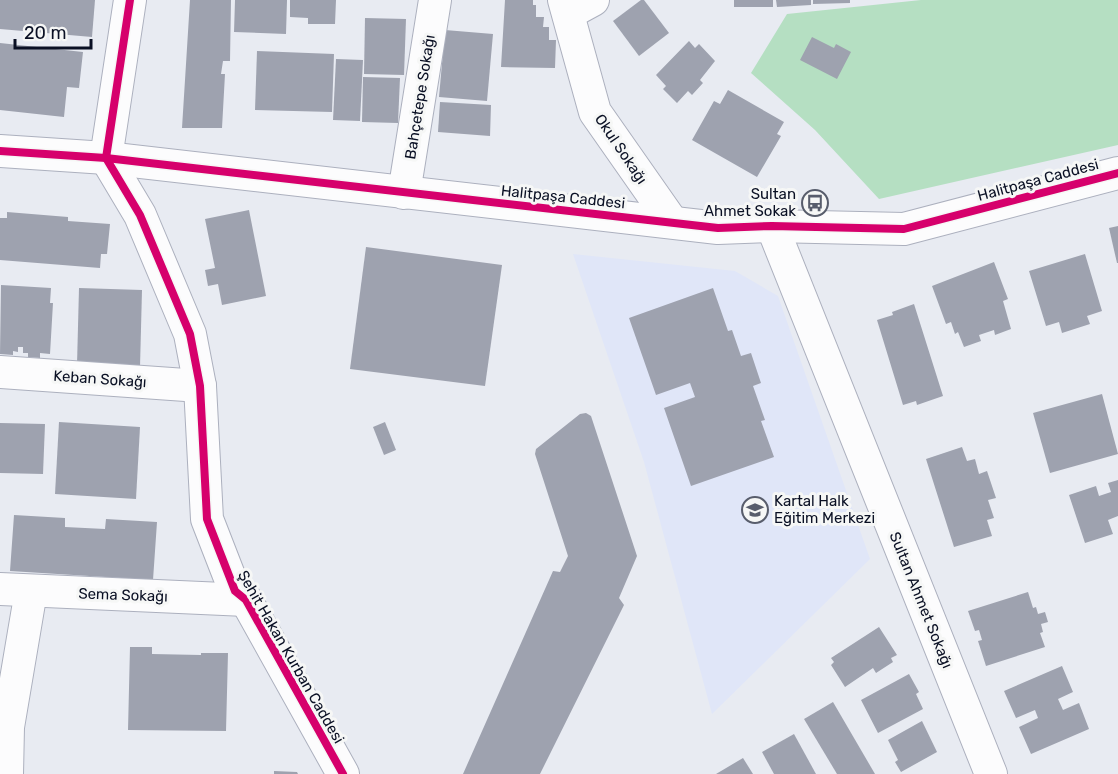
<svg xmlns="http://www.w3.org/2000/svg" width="1118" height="774" viewBox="0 0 1118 774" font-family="Rubik,sans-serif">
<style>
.built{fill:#e0e6f8}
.green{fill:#b5dfc2}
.building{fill:#9ea2af}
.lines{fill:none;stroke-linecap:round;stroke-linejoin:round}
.minor-casing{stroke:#acb0be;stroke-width:34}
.minor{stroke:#fcfcfd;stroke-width:32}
.cycleway-casing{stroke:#f6f7f6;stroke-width:11}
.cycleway{stroke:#d6006c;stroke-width:8}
.labels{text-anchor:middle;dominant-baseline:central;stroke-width:6;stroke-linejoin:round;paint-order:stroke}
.street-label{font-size:15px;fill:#0a1024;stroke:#f6f7f6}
.poi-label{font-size:15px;fill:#0a1024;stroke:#f6f7f6;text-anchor:end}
</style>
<rect width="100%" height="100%" fill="#e8ebf2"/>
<!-- built -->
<path class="built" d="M573,254L735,271L778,296L870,559L712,714L644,462Z"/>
<!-- green -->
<path class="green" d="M921,0H1118V145L879,199L815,130L751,73L787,14Z"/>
<!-- building -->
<g class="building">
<path d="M0,0H95L92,37L0,29Z"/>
<path d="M190,0H231L230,61H223L221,74H225L222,128H182Z"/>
<path d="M235,0H287L286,34L234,32Z"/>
<path d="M290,0H336L335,24H308V18L290,17Z"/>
<path d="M505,0H533V5H536V17H544L543,27H549V40H556L555,68L501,67Z"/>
<path d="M641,0H644L669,33L639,56L613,21Z"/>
<rect x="734" y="0" width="39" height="7"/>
<path d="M776,0H811V5L777,7Z"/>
<path d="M813,0H850V3L813,4Z"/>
<path d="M365,18L406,19L404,75L364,74Z"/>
<path d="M445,30L493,34L487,101L439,97Z"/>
<path d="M812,37L834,48L836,44L851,52L837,79L800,60Z"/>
<path d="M689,41L695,48L699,44L715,61L700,80L703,83L692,95L688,91L677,103L663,89L666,86L656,75Z"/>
<path d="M0,43L83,52L79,88L67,87L64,117L0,110Z"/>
<path d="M257,51L334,54L332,112L255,110Z"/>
<path d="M336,59L363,60L360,121L333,120Z"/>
<path d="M363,77L400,78L398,123L362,122Z"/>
<path d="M728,90L784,122L777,134L781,136L757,177L692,140L714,101L720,104Z"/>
<path d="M440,102L491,105L490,136L438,132Z"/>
<path d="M249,210L266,296L222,305L218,284L208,286L205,270L215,268L205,219Z"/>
<path d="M7,212L68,217V221L110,224L107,254H101L100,268L0,260V218H7Z"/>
<path d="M1118,226V263H1117L1109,228Z"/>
<path d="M366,247L502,265L485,386L350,369Z"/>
<path d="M1085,254L1102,311L1087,316L1090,324L1062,333L1059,322L1046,326L1029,271Z"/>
<path d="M994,262L1008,299L1003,301L1011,329L995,335L994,330L979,335L981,341L964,347L958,332L955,334L951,322L946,324L932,286Z"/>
<path d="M1,285L51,288L50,303H53L50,354L40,353V358L28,357V353H23V347H18V352L13,351V355L0,354Z"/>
<path d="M79,288L142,290L140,367L77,365Z"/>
<path d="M713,288L728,331L732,330L741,356L751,353L761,383L753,386L765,420L761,421L774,457L691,486L664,408L695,397L690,383L656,395L629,318Z"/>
<path d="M914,304L943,396L917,405L916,401L903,405L877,320L893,315L892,312Z"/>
<path d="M1102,394L1118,454L1050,473L1033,413Z"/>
<path d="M586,413L591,416L637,556L619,598L624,605L540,774H463L553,571L560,572L568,556L535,454L536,449L580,414Z"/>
<path d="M59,422L140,427L136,499L55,494Z"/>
<path d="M385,422L396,450L384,455L373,427Z"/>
<path d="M0,423L45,424L43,474L0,473Z"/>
<path d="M962,447L967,461L975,459L979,474L987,471L996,498L988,500L994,518L987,520L992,536L954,547L926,459Z"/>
<path d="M1118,480V516L1108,520L1113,534L1085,543L1069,495L1096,486L1099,496L1111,492L1108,483Z"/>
<path d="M14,515L65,518V527L105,529L106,519L157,522L153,580L10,571Z"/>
<path d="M1028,592L1033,608L1036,607L1038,614L1045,612L1048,622L1041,624L1043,632L1040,633L1045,647L986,666L978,641L982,640L979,630L975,631L968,611Z"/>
<path d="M879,627L897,655L891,658L893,662L876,673L873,668L845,687L831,665L834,662L831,658Z"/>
<path d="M130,647H152V654L201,655V653H228L226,731L128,730Z"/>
<path d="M1062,666L1073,692L1058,699L1063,710L1079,703L1089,729L1031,754L1019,727L1038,718L1035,710L1016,718L1004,691Z"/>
<path d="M909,674L919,692L916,694L923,709L878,733L861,700Z"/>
<path d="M833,702L875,774H837L804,719Z"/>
<path d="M922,721L937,752L901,772L895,762L898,760L888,740Z"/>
<path d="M794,734L816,774H774L762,752Z"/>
<path d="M743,758L753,774H716Z"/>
<path d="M274,771L297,772L298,774H274Z"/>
</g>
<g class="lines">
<defs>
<g id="minor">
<path d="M130,0L106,158L140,215L190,334L200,386L207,519L235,591L246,600L343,774"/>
<path d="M564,0L595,112L672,222"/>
<path d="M569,13L593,0"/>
<path d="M0,151L106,158L718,228L772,226L904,229L1118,173"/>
<path d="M404,193L435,0"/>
<path d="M772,226L991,774"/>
<path d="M0,372L200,386"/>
<path d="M0,589L246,600"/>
<path d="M7,774L8,727L31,591"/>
</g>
</defs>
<!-- minor casing -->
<use href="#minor" class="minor-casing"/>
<!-- minor -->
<use href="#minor" class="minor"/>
<defs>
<g id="cycleway">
<path d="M130,0L106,158L140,215L190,334L200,386L207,519L235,591L246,600L343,774"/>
<path d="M0,151L106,158L718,228L772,226L904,229L1118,173"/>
</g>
</defs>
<!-- cycleway casing -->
<use href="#cycleway" class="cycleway-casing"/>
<!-- cycleway -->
<use href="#cycleway" class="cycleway"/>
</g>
<!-- icons -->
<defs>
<symbol id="bus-ring" viewBox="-11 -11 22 22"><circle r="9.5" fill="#f6f7f6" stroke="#585d6c" stroke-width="1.5"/><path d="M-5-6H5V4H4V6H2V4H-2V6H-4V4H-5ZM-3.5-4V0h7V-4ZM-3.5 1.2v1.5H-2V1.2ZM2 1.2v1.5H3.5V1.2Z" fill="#585d6c"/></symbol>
<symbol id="school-ring" viewBox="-11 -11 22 22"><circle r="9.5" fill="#f6f7f6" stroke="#585d6c" stroke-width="1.5"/><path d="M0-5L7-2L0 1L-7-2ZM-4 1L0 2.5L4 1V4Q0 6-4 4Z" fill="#585d6c"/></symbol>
</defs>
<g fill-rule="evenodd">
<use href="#bus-ring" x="800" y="188" width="30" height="30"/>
<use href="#school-ring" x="740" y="495" width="30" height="30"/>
</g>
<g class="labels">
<!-- street labels -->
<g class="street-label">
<text transform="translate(420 97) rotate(-81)">Bahçetepe Sokağı</text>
<text transform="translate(621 149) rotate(56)">Okul Sokağı</text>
<text transform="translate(1038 180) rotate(-15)">Halitpaşa Caddesi</text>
<text transform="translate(563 197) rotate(6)">Halitpaşa Caddesi</text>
<text transform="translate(100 379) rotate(4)">Keban Sokağı</text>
<text transform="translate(123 595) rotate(2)">Sema Sokağı</text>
<text transform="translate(921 600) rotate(68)">Sultan Ahmet Sokağı</text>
<text transform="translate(291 657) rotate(60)">Şehit Hakan Kurban Caddesi</text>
</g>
<!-- poi labels -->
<g class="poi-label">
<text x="796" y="194">Sultan<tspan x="796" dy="17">Ahmet Sokak</tspan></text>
<text x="774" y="501" text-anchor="start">Kartal Halk<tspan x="774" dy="17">Eğitim Merkezi</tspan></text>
</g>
</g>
<!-- scale -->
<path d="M15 39v9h76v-9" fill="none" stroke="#0a1024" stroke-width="3"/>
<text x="24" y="39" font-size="18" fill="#0a1024" stroke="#f6f7f6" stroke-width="4.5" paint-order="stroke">20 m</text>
</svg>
